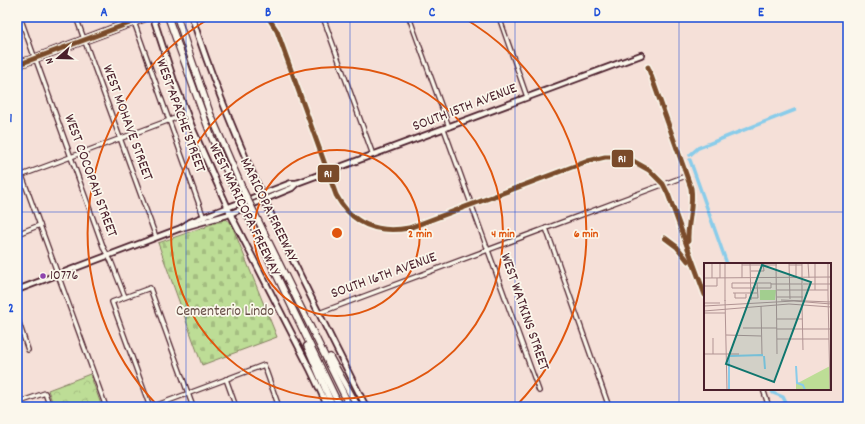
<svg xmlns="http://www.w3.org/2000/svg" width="865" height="424" viewBox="0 0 865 424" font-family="Dekko,sans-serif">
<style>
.cemetery{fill:url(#cemetery-stones);stroke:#847e60}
.park{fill:url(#park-crowns);stroke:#847e60}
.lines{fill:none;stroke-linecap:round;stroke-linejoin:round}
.canal{stroke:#89ccea;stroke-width:3.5}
.minor-casing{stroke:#4a1f2b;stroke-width:6}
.major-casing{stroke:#4a1f2b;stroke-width:8}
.highway-casing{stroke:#4a1f2b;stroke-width:8}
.minor{stroke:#fbf7ec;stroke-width:3.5}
.major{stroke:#fbf7ec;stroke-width:4.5}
.highway{stroke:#fbf7ec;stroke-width:5.5}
.highway-bridge-casing{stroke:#4a1f2b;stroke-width:8;stroke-linecap:butt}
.highway-bridge{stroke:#fbf7ec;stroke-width:5.5}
.rail-1-casing{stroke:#fbf7ec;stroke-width:8}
.rail-1{stroke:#7a4b2a;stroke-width:5}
.grid{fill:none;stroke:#1d4ed8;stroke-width:1;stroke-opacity:0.55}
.ring{fill:none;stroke:#e0560e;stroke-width:2}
.bus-dot{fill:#8e44ad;stroke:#fbf7ec;stroke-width:1.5}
.labels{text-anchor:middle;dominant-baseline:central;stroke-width:3.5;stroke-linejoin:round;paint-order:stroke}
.bus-label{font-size:14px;fill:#4a1f2b;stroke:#fbf7ec;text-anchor:start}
.street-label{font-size:15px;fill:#4a1f2b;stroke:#fbf7ec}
.park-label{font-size:15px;fill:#674e46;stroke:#fbf7ec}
.inset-river{fill:none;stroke:#89ccea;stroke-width:2}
.inset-road{fill:none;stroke:#b19393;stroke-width:1}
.view{fill:#0f766e;fill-opacity:0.15;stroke:#0f766e;stroke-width:2}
.inset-edge{fill:none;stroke:#4a1f2b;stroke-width:2}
.centre{fill:#e0560e;stroke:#fbf7ec;stroke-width:2}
.ring-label{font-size:12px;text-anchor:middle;font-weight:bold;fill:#e0560e;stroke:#fbf7ec;stroke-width:3.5;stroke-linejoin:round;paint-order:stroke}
.line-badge{stroke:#fbf7ec;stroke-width:1.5}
.badge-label{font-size:11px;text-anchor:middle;font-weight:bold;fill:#fff}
.neatline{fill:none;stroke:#1d4ed8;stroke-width:1.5}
.grid-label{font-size:13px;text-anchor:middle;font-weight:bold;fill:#1d4ed8}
</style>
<defs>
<pattern id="cemetery-stones" width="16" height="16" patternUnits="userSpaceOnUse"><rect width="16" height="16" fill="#bddd96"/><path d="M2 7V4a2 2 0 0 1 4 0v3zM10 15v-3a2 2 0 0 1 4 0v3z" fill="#a4bd81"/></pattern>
<pattern id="park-crowns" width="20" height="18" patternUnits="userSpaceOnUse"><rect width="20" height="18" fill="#bddd96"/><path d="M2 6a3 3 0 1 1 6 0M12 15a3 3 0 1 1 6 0" fill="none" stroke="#a4bd81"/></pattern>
</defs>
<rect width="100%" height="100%" fill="#f5e0d8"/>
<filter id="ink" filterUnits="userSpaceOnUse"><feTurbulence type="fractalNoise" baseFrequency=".025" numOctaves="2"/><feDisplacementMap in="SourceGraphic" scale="8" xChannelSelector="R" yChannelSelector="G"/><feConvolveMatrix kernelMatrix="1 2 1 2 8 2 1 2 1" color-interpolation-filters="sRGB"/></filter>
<g filter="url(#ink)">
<!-- cemetery -->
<path class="cemetery" d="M226,219L231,223L277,337L202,365L158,243L204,227L205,228L206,226Z"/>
<!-- park -->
<path class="park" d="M90,374L102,407H54L48,390Z"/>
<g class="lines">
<!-- canal -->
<g class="canal">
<path d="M690,155L698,148L795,110"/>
<path d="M690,160L727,264"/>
<path d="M771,389L773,393L783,397L788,407"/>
</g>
<defs>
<g id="minor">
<path d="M20,17L34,56"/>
<path d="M76,17L156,237"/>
<path d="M323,17L373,155"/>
<path d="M409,17L449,127"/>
<path d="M499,17L527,97"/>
<path d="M133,19L205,221"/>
<path d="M36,60L104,249L111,261L125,297"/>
<path d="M17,63L139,17"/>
<path d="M17,67L152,17"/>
<path d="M444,129L539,391"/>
<path d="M17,162L106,407"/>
<path d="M17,177L186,114"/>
<path d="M546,228L609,407"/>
<path d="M17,234L40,225"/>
<path d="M319,313L683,177"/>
<path d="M17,317L28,350"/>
<path d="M226,379L236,407"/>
<path d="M763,389L769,407"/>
<path d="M17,403L45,393L50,407"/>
<path d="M150,407L112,302L150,288L193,407"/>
<path d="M152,407L264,365L279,407"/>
</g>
<g id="major">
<path d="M153,17L174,81L194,132L232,217L311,371L328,407"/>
<path d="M192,17C236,153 302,280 366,407"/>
<path d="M181,228L190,222L265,193L291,183H297L641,55"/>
<path d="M17,290L181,228L227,215L292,188L297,183"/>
</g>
<g id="highway">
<path d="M168,17L211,136L237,194"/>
<path d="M177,17L210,113L244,192"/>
<path d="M255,214L350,407"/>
<path d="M248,216L340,407"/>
<path d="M307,346L333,407"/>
<path d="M330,357L358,407"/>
</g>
</defs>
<!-- minor casing -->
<use href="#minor" class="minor-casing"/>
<!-- major casing -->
<use href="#major" class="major-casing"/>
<!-- highway casing -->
<use href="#highway" class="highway-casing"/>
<!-- minor -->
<use href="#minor" class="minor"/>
<!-- major -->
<use href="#major" class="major"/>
<!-- highway -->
<use href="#highway" class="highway"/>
<defs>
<g id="highway-bridge">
<path d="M244,192L255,214"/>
<path d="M237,194L248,216"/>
</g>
</defs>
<!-- highway-bridge casing -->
<use href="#highway-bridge" class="highway-bridge-casing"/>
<!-- highway-bridge -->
<use href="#highway-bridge" class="highway-bridge"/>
<defs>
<g id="rail-1">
<path d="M268,17L277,31L336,195C352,224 376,234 409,228L588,161L605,157H618L633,161L649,170L663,184L668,194L705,295"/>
<path d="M17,65L146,17"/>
<path d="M648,67L691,188C694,206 687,223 688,241"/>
<path d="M665,238L677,247L688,261"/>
</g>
</defs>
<!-- rail-1 casing -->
<use href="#rail-1" class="rail-1-casing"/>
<!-- rail-1 -->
<use href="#rail-1" class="rail-1"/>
</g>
</g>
<!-- grid -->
<path class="grid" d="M186,17V407M350,17V407M515,17V407M679,17V407M17,212H848"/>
<!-- distance rings -->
<g class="ring">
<circle cx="337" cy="233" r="83"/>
<circle cx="337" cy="233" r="166"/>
<path d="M158 406A249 249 0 0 1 212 17M462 17A249 249 0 0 1 516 406"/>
</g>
<!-- markers -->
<circle class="bus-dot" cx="43" cy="276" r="3.5"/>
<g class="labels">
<!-- bus labels -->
<g class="bus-label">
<text x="50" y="276">10776</text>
</g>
<!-- street labels -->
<g class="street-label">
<text transform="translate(465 108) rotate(-21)">SOUTH 15TH AVENUE</text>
<text transform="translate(180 116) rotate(70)">WEST APACHE STREET</text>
<text transform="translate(127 123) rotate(70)">WEST MOHAVE STREET</text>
<text transform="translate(90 176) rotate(70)">WEST COCOPAH STREET</text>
<text transform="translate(244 210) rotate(64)">WEST MARICOPA FREEWAY</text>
<text transform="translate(268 210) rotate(64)">MARICOPA FREEWAY</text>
<text transform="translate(384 276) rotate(-20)">SOUTH 16TH AVENUE</text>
<text transform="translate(524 312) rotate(71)">WEST WATKINS STREET</text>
</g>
<!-- park labels -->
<g class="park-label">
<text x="225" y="312">Cementerio Lindo</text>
</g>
</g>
<!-- overview -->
<g transform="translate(704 263)">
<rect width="127" height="127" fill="#f5e0d8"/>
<path d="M56,27H72L71,37H56Z" fill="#bddd96"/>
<path d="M126,92L127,124L125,127H92V121L126,103Z" fill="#bddd96"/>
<path class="inset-river" d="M26,93L59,92M60,93L61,106M92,103L93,120L99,122L101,127M25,127V93"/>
<path class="inset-road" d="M8,0V15M16,0V15M21,0V38M38,0V15M46,0L47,37M72,0L73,91M85,0L86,36M92,0V15M98,0V38M104,0L105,15M111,0V27M124,0V32M38,2H73M85,2H98M47,8H60L59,0M0,15L127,14M28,20H67V25H28ZM67,21H98M99,21H127M0,23H13V15M73,27H124M29,30H53M31,30V35H42V31M124,32L126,127M73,34H99M47,35H54L53,20M21,37L23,127M77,37L127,39M1,40H16M98,42L99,87M0,43L90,38L127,41M57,43L58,91M0,48L85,41L127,44M0,50H21M73,56H99M39,65H73M73,66H127M22,72L57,73M9,75V91M73,76H125M0,91H22M22,91H35"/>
<path class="view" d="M58,2L107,19L70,119L22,101Z"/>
<rect width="127" height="127" class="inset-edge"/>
</g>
<circle cx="337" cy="233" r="6" class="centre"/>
<g class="ring-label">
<text x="420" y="237">2 min</text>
<text x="503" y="237">4 min</text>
<text x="586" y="237">6 min</text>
</g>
<g class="line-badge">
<rect x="611" y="149" width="23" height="19" rx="4" fill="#7a4b2a"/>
<rect x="317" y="164" width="23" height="19" rx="4" fill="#7a4b2a"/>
</g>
<g class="badge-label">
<text x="622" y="162">R1</text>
<text x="328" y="177">R1</text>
</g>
<!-- margin -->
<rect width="865" height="424" fill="none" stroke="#fbf7ec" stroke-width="44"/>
<!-- north arrow -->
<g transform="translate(58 58) rotate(250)" stroke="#fbf7ec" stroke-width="3" paint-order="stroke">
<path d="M0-3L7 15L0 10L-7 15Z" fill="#4a1f2b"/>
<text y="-6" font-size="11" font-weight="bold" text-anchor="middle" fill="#4a1f2b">N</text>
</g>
<rect x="22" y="22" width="821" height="380" class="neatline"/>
<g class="grid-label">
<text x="104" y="16">A</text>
<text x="268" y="16">B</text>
<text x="432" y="16">C</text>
<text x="597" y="16">D</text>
<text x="761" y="16">E</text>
<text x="11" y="122">1</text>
<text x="11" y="312">2</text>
</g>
</svg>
